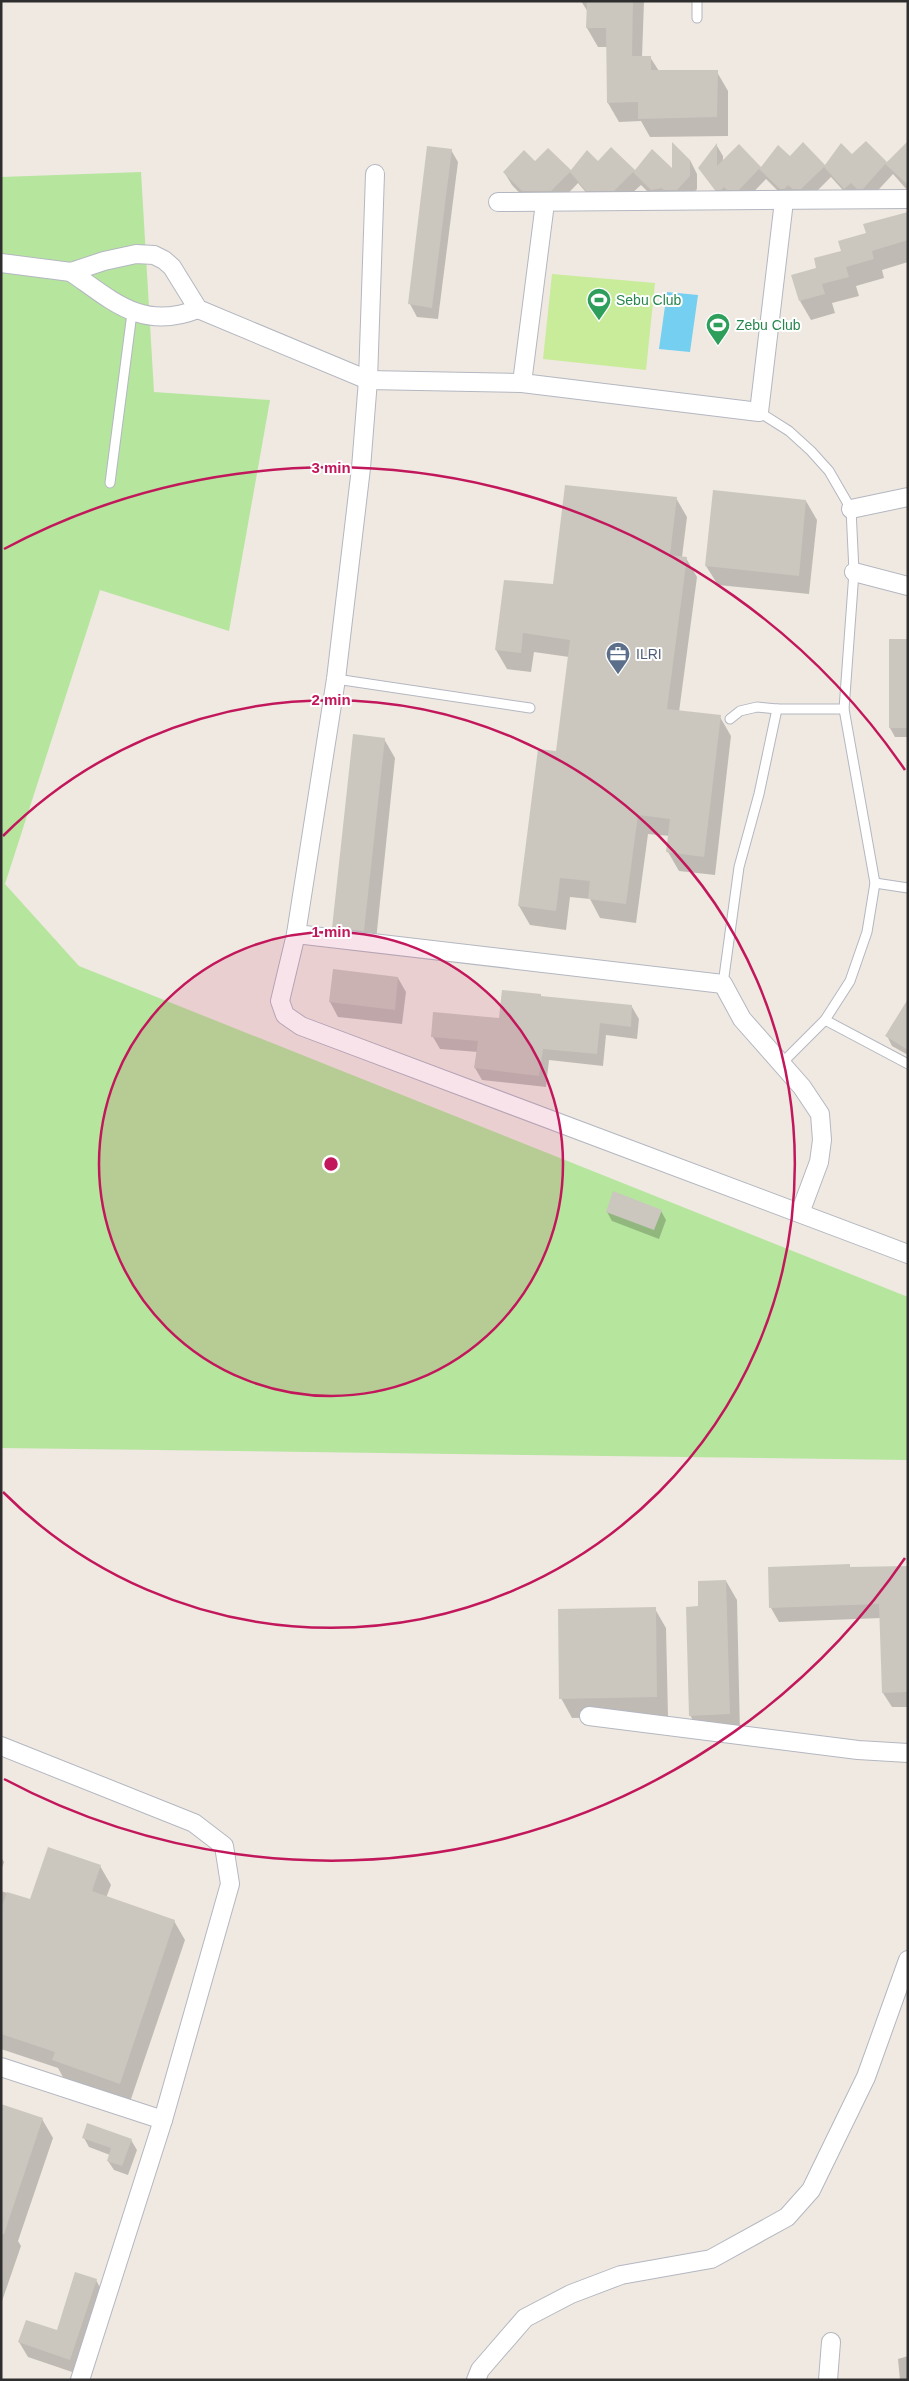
<svg xmlns="http://www.w3.org/2000/svg" width="909" height="2381" viewBox="0 0 909 2381" font-family="Helvetica,sans-serif">
<style>
.green{fill:#b6e59e}
.pitch{fill:#c9ec9a}
.water{fill:#75cff0}
.shadow{fill:#0003}
.building{fill:#cbc7bf}
.lines{fill:none;stroke-linecap:round;stroke-linejoin:round}
.service-casing{stroke:#b4b7c1;stroke-width:11}
.minor-casing{stroke:#b4b7c1;stroke-width:20}
.service{stroke:#fff;stroke-width:9}
.minor{stroke:#fff;stroke-width:18}
.ring{fill:none;stroke:#c2185b;stroke-width:2.5}
.labels{text-anchor:middle;dominant-baseline:central;stroke-width:4;stroke-linejoin:round;paint-order:stroke}
.leisure-label{font-size:14px;fill:#27864d;stroke:#fff;text-anchor:start}
.service-label{font-size:14px;fill:#4e5e75;stroke:#fff;text-anchor:start}
.centre{fill:#c2185b;stroke:#fff;stroke-width:2.5}
.ring-label{font-size:15px;text-anchor:middle;font-weight:bold;fill:#c2185b;stroke:#fff;stroke-width:4;stroke-linejoin:round;paint-order:stroke}
</style>
<rect width="100%" height="100%" fill="#efe9e1"/>
<!-- green -->
<path class="green" d="M141,172L154,392L270,400L229,631L100,590L5,884L79,966L908,1297V1460L1,1448V177Z"/>
<!-- pitch -->
<path class="pitch" d="M552,274L655,283L646,370L543,359Z"/>
<!-- water -->
<path class="water" d="M667,292L698,295L690,352L659,349Z"/>
<!-- shadow -->
<g class="shadow">
<path d="M581,1H644L642,57H650L659,71L717,72L728,91V136L650,137L641,121L619,122L608,103V47H598L587,28L588,12Z"/>
<path d="M908,145V191L893,174L869,200L851,199L831,177L808,200H787L766,179L745,201H723L699,168L717,146L723,156V162L761,169L790,158L825,166L852,156L886,163Z"/>
<path d="M548,149L571,172L598,162L635,172L673,171L690,160L697,174V189L685,203H659L641,185L621,203H595L578,183L558,204H530L512,185L504,172L535,163Z"/>
<path d="M451,150L458,162L438,319L417,317L410,304Z"/>
<path d="M908,224V262L882,270L884,278L856,286L859,296L832,303L835,313L811,320L800,301L818,269L842,251Z"/>
<path d="M676,498L687,517L682,557L686,558L697,577L679,712L720,717L731,736L715,875L679,871L668,852L670,836L648,834L636,923L600,918L590,899L570,897L566,930L530,925L519,906L557,753L569,657L534,652L531,672L507,669L496,650L554,586Z"/>
<path d="M806,501L817,520L809,594L718,585L706,566Z"/>
<path d="M908,640V737H895L890,728Z"/>
<path d="M384,739L395,758L375,950L345,946L334,927Z"/>
<path d="M398,978L406,992L402,1024L338,1017L330,1002Z"/>
<path d="M908,1001V1055L892,1046L887,1036Z"/>
<path d="M632,1007L639,1019L637,1039L606,1035L603,1066L549,1060L546,1087L482,1080L475,1068L478,1052L440,1049L433,1037L500,1019Z"/>
<path d="M661,1211L666,1220L659,1239L612,1221L607,1212Z"/>
<path d="M908,1567V1707H892L883,1693L881,1618L779,1622L771,1608L851,1568Z"/>
<path d="M726,1581L737,1600L740,1733L701,1735L690,1715Z"/>
<path d="M655,1609L666,1628L668,1716L572,1718L561,1698Z"/>
<path d="M1,1857L4,1862L1,1871Z"/>
<path d="M100,1866L111,1885L106,1898L174,1921L185,1940L130,2102L64,2079L58,2068L1,2049V1891L31,1901Z"/>
<path d="M1,2105L42,2119L53,2138L18,2241L21,2246L1,2304Z"/>
<path d="M84,2138L131,2140L137,2150L128,2175L114,2170L108,2161L110,2155L89,2147Z"/>
<path d="M96,2280L104,2295L78,2374L28,2357L19,2342L57,2332Z"/>
<path d="M908,2356V2380H900L898,2359Z"/>
</g>
<!-- building -->
<g class="building">
<path d="M587,1H633L632,56H651V70H718L717,117L638,119V102L607,103L606,28H586Z"/>
<path d="M866,141L887,162L863,189H857L851,183L844,189L824,167L801,189H793L788,185L784,189H780L759,169L739,190H727L724,187L721,190H715L698,168L717,143V166L739,144L761,167L778,145L790,156L803,142L825,165L841,143L852,154Z"/>
<path d="M908,141V185L885,164Z"/>
<path d="M672,142L690,160V176L677,190H664L662,188L651,190L633,172L614,191H586L570,172L551,191H522L503,172L524,150L535,161L548,148L571,170L587,150L598,161L611,147L635,170L652,149L672,168Z"/>
<path d="M427,146L452,149L432,308L408,304Z"/>
<path d="M908,212V240L872,251L874,259L846,267L849,277L822,284L825,294L799,301L791,275L816,268L814,258L841,251L838,241L866,233L863,224Z"/>
<path d="M565,485L677,497L670,555L687,557L667,709L721,715L704,857L666,852L670,819L638,815L626,904L588,899L590,881L560,878L556,911L518,906L538,749L556,751L570,640L523,633L521,653L495,650L504,580L553,584Z"/>
<path d="M713,490L806,500L799,576L705,566Z"/>
<rect x="889" y="639" width="19" height="89"/>
<path d="M353,734L385,738L364,931L332,928Z"/>
<path d="M333,969L398,977L395,1010L329,1002Z"/>
<path d="M502,990L541,994V996L632,1005L631,1027L600,1023L597,1054L543,1049L539,1076L474,1068L478,1041L431,1037L433,1012L499,1018Z"/>
<path d="M908,999V1050L885,1036Z"/>
<path d="M613,1191L662,1210L654,1230L606,1212Z"/>
<path d="M850,1564V1567L908,1566V1692L882,1693L879,1604L769,1608L768,1567Z"/>
<path d="M726,1580L730,1714L689,1716L686,1607L698,1606V1581Z"/>
<path d="M656,1607L657,1697L559,1699L558,1609Z"/>
<path d="M48,1847L101,1865L92,1891L175,1920L120,2084L52,2060L55,2052L1,2034V1909L7,1892L30,1899Z"/>
<path d="M1,2104L43,2118L4,2234H1Z"/>
<path d="M87,2123L132,2139L122,2166L107,2161L111,2148L82,2138Z"/>
<path d="M75,2272L97,2279L70,2360L18,2342L26,2320L57,2330Z"/>
</g>
<g class="lines">
<defs>
<g id="service">
<path d="M697,18V1"/>
<path d="M759,412L789,431L811,451L829,471L851,509L854,572L844,709L875,883L867,932L850,981L825,1020L908,1064"/>
<path d="M110,483L132,313"/>
<path d="M336,679L530,708"/>
<path d="M730,719L740,711L757,707L777,709H844"/>
<path d="M875,883L908,888"/>
<path d="M723,984L739,867L759,794L777,709"/>
<path d="M782,1063L825,1020"/>
</g>
<g id="minor">
<path d="M784,201L759,412L522,383L368,380L361,468L336,679L296,934L280,1001L285,1015L301,1026L908,1254"/>
<path d="M498,202L908,199"/>
<path d="M1,263L71,272L104,261L136,254L154,255L164,260L172,267L198,309L368,380L375,174"/>
<path d="M71,272C114,302 143,331 198,309"/>
<path d="M522,383L545,203"/>
<path d="M851,509L908,497"/>
<path d="M854,572L908,586"/>
<path d="M296,934L723,984L742,1019L802,1087L820,1114L822,1140L819,1162L800,1213"/>
<path d="M589,1716L858,1750L908,1753"/>
<path d="M1,1746L194,1823L224,1846L230,1884L163,2120"/>
<path d="M1,2067L163,2120L80,2380"/>
<path d="M476,2380L480,2370L525,2318L571,2294L621,2275L711,2259L787,2217L811,2190L866,2077L908,1960"/>
<path d="M828,2380L831,2342"/>
</g>
</defs>
<!-- service casing -->
<use href="#service" class="service-casing"/>
<!-- minor casing -->
<use href="#minor" class="minor-casing"/>
<!-- service -->
<use href="#service" class="service"/>
<!-- minor -->
<use href="#minor" class="minor"/>
</g>
<!-- distance rings -->
<circle cx="331" cy="1164" r="232" fill="#c2185b" fill-opacity=".12"/>
<g class="ring">
<circle cx="331" cy="1164" r="232"/>
<path d="M3 836A464 464 0 1 1 3 1492"/>
<path d="M905 1558A696 696 0 0 1 4 1779M4 549A696 696 0 0 1 905 770"/>
</g>
<!-- icons -->
<defs>
<symbol id="stadium-pin" viewBox="-11 -11 22 30"><path d="M0 17L-7.5 6A9.5 9.5 0 1 1 7.5 6Z" fill="#2e9e5b" stroke="#fff"/><path d="M0-5a6.5 5 0 1 0 0 10a6.5 5 0 1 0 0-10ZM-3.5-1.8h7v3.6h-7Z" fill="#fff"/></symbol>
<symbol id="office-pin" viewBox="-11 -11 22 30"><path d="M0 17L-7.5 6A9.5 9.5 0 1 1 7.5 6Z" fill="#5c6f8a" stroke="#fff"/><path d="M-6-3h4V-5.5h4V-3h4V5H-6ZM-1-4.5V-3h2v-1.5ZM-6 0V1H6V0Z" fill="#fff"/></symbol>
</defs>
<g fill-rule="evenodd">
<use href="#stadium-pin" x="585" y="286" width="28" height="38"/>
<use href="#stadium-pin" x="704" y="311" width="28" height="38"/>
<use href="#office-pin" x="604" y="640" width="28" height="38"/>
</g>
<g class="labels">
<!-- leisure labels -->
<g class="leisure-label">
<text x="616" y="300">Sebu Club</text>
<text x="736" y="325">Zebu Club</text>
</g>
<!-- service labels -->
<g class="service-label">
<text x="636" y="654">ILRI</text>
</g>
</g>
<circle cx="331" cy="1164" r="8" class="centre"/>
<g class="ring-label">
<text x="331" y="473">3 min</text>
<text x="331" y="705">2 min</text>
<text x="331" y="937">1 min</text>
</g>
<!-- border -->
<rect width="909" height="2381" fill="none" stroke="#2e2e2e" stroke-width="5"/>
</svg>
